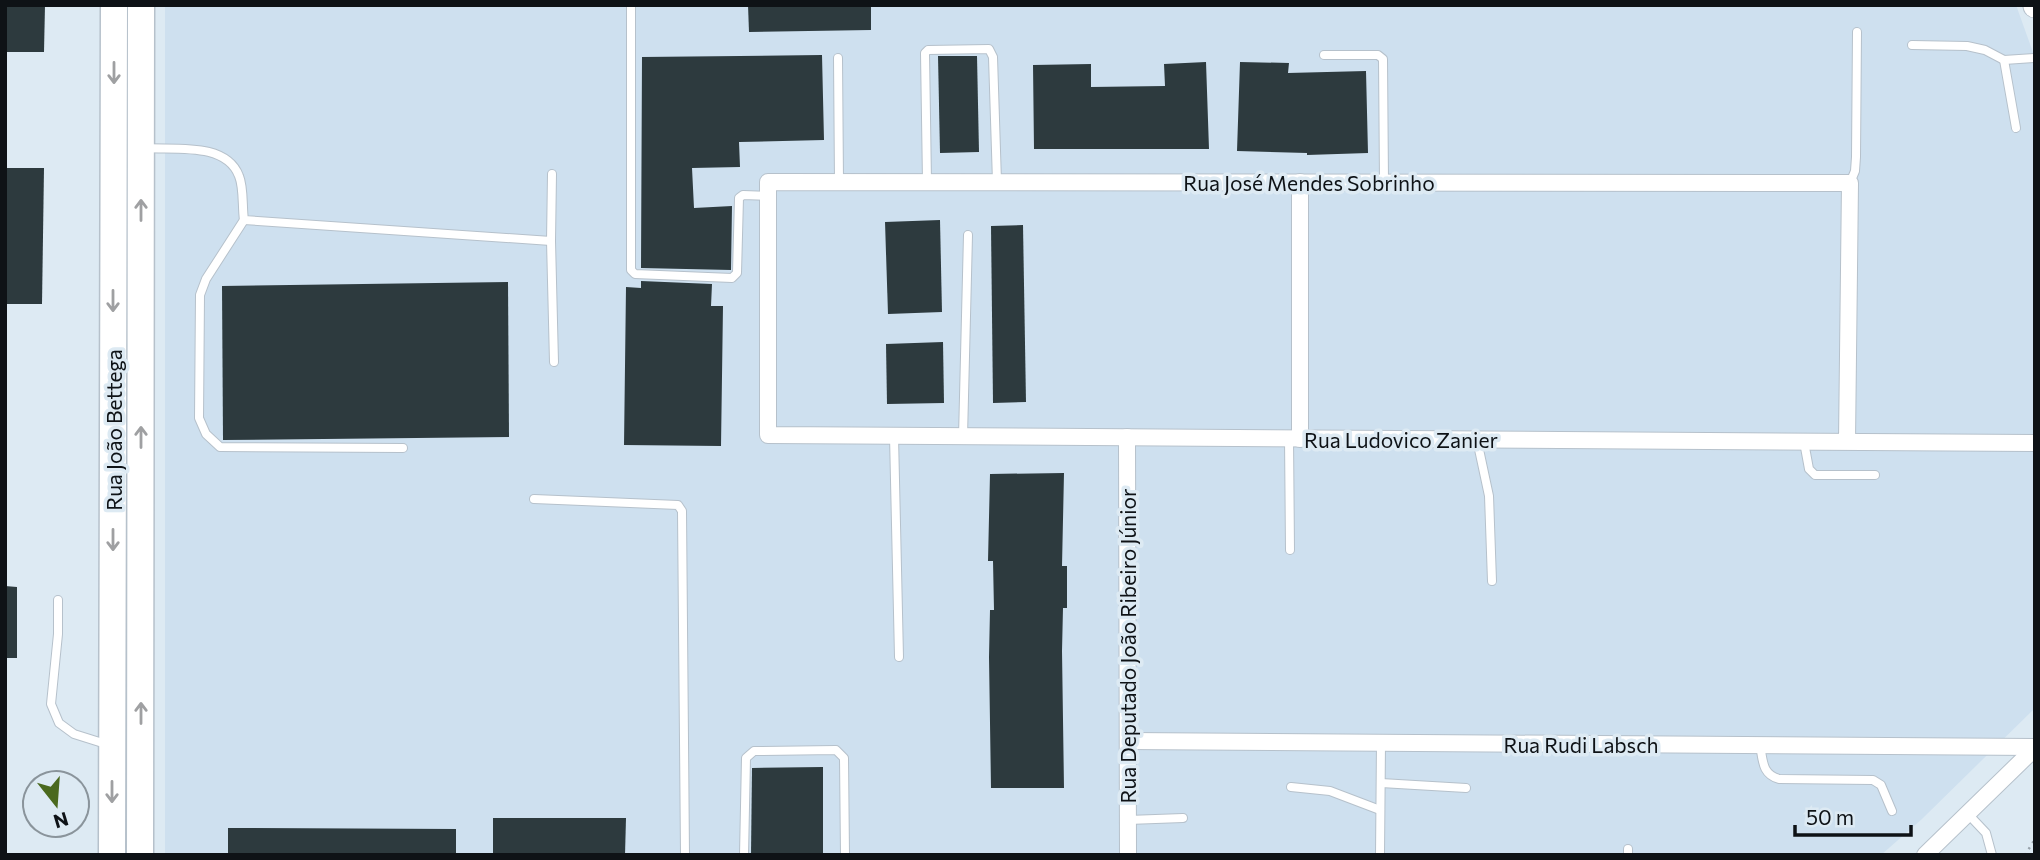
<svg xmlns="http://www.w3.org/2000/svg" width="2040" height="860" viewBox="0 0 2040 860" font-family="Commissioner,sans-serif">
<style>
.built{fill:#cee0ef}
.building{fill:#2d3a3e}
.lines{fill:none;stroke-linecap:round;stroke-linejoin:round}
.service-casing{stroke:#b6c1cb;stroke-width:10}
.minor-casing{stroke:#b6c1cb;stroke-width:18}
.secondary-casing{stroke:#b6c1cb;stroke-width:25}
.primary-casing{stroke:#b6c1cb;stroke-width:29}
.path{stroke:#97a1a9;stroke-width:2.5;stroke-dasharray:2 5;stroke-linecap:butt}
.service{stroke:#fff;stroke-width:8}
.minor{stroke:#fff;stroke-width:16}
.secondary{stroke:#fff;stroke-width:23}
.primary{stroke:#fff;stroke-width:26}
.oneway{stroke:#9fa0a2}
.labels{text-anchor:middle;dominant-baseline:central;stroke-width:7;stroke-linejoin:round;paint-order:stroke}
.street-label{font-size:21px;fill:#0e1216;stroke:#ddeaf3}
</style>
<rect width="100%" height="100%" fill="#ddeaf3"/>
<!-- built -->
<path class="built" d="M165,5H2016L2035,58V708L1922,819L1881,855H165Z"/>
<!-- building -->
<g class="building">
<path d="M5,5H45L44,52H5Z"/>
<path d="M748,5H871V30L749,32Z"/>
<path d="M822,55L824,140L739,142L740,167L692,168L694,208L732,206L731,270L641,268L642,57Z"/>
<path d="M938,56H977L979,152L940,153Z"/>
<path d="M1206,62L1209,149H1034L1033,65L1091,64V87L1165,86L1164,64Z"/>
<path d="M1240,62L1289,63L1288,73L1366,71L1368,153L1307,155V153L1237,151Z"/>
<path d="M5,168H44L42,304H5Z"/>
<path d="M940,220L942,312L888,314L885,222Z"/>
<path d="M1023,225L1026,402L993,403L991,226Z"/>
<path d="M641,281L712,284L711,306H723L721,446L624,445L626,287L641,288Z"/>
<path d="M508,282L509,437L223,440L222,286Z"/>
<path d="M943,342L944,403L887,404L886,344Z"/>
<path d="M1064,473L1062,566H1067V608H1063L1062,651L1064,788H991L989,657L990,610H994L993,561H988L990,474Z"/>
<path d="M5,586L17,587V658H5Z"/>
<path d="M823,767V855H751L752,768Z"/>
<path d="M493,818H626L625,855H493Z"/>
<path d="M228,828L456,829V855H228Z"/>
</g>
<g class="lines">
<defs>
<g id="service">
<path d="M631,5V270L635,274L732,278L737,273L739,198L743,195L768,196"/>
<path d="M1912,45L1967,46L1985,50L2004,60L2035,58"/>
<path d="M1324,55H1378L1383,59L1384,182"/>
<path d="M838,58L839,182"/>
<path d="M2004,60L2016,128"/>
<path d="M146,148C175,150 226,142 239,176C244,188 242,207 244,220L551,241L552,174"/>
<path d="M927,182L925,53L928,50L989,49L993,57L997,182"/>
<path d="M1850,183L1855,171L1856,157L1857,32"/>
<path d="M244,220L206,279L200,295L199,418L206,434L220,447L403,448"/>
<path d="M551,241L554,362"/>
<path d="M894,436L899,657"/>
<path d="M963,437L968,235"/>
<path d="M1289,438L1290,550"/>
<path d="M1477,440L1489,496L1492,581"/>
<path d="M1804,442L1809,469L1815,475H1875"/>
<path d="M534,499L678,505L682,511L685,855"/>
<path d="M58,600V634L51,704L59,723L74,734L109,745"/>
<path d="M1760,745C1763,761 1762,774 1779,779L1873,780L1881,785L1892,811"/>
<path d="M1381,783L1466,788"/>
<path d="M1291,787L1330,791L1380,810"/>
<path d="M1968,814L1986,833L1992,855"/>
<path d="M1128,820L1183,818"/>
<path d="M1628,849V855"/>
<path d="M744,855L746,758L754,751L836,750L844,758L845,855"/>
<path d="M1380,855L1381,743"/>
</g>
<g id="minor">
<path d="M1127,437L1128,855"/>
<path d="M1300,439V182"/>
<path d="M1847,442L1850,183L768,182V435L2035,443"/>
<path d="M1128,741L2035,747"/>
<path d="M1925,855L2035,748"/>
</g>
<path id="secondary" d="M2035,5V6"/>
<g id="primary">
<path d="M112,855L114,5"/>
<path d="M140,855L141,5"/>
</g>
</defs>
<!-- service casing -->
<use href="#service" class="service-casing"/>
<!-- minor casing -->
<use href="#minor" class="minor-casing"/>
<!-- secondary casing -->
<use href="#secondary" class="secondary-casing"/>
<!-- primary casing -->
<use href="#primary" class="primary-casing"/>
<!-- path -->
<path class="path" d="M2025,855L2035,839"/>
<!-- service -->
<use href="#service" class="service"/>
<!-- minor -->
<use href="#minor" class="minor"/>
<!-- secondary -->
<use href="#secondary" class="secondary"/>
<!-- primary -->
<use href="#primary" class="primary"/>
</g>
<!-- one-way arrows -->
<defs><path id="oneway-shaft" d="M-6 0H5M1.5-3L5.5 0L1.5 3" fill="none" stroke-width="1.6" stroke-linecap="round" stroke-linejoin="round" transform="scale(1.75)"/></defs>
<g class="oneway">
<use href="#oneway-shaft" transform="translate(114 73) rotate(90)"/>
<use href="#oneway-shaft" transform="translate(141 210) rotate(-90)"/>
<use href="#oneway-shaft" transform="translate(113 301) rotate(90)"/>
<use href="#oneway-shaft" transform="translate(141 437) rotate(-90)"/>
<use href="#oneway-shaft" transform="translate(113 540) rotate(90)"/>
<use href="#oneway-shaft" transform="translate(141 713) rotate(-90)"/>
<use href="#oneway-shaft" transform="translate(112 792) rotate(90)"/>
</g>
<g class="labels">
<!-- street labels -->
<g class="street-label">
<text x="1309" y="182">Rua José Mendes Sobrinho</text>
<text transform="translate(113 430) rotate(-90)">Rua João Bettega</text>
<text x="1401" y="439">Rua Ludovico Zanier</text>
<text transform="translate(1127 646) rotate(-90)">Rua Deputado João Ribeiro Júnior</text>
<text x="1581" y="744">Rua Rudi Labsch</text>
</g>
</g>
<!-- border -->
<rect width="2040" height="860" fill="none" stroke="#0e1216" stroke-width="14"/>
<!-- north arrow -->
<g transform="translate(56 804) rotate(163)"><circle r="33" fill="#ddeaf3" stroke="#8a949b" stroke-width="2"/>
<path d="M0-5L12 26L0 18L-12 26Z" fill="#4a691e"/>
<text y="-10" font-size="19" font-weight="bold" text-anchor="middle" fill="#0e1216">N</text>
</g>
<!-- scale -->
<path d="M1795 825v10h116v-10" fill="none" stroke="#0e1216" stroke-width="3.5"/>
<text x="1806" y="825" font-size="21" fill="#0e1216" stroke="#ddeaf3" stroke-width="5" paint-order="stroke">50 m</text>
</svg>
